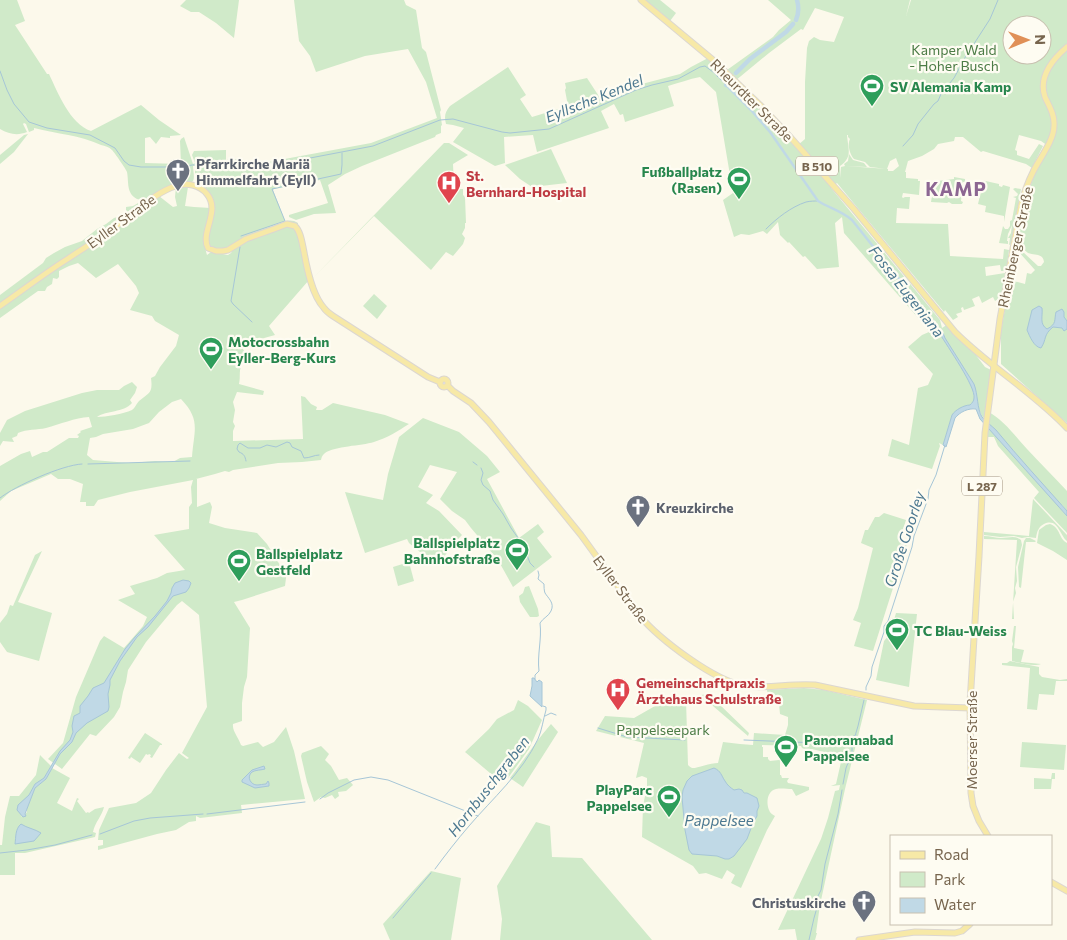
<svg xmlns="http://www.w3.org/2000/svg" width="1067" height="940" viewBox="0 0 1067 940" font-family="Commissioner,sans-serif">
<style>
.green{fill:#d0eac9;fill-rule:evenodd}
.water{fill:#c0d9e6;stroke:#a6c6d7}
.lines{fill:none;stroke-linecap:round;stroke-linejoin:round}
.stream{stroke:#a6c6d7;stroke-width:1}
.canal{stroke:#c0d9e6;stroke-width:2.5}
.river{stroke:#c0d9e6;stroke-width:4.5}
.major-casing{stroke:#dcd7d1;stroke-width:7}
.major{stroke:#f7e9a7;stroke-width:5}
.labels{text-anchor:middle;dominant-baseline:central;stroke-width:4.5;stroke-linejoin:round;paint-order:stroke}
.shield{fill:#fefcf2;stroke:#a0927f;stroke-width:1}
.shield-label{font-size:12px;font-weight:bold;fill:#77654e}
.park-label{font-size:14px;fill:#4c7c46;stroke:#fefcf2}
.leisure-label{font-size:14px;font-weight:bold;fill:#27864d;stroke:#fefcf2;text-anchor:start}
.street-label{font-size:14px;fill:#77654e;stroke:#fefcf2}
.worship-label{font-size:14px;font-weight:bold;fill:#5b616d;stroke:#fefcf2;text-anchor:start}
.health-label{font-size:14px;font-weight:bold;fill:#be3a42;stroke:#fefcf2;text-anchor:start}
.water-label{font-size:15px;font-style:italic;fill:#4c7890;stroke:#fefcf2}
.district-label{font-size:19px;font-weight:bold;letter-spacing:1px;fill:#8c6692;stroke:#fefcf2}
</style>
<rect width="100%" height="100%" fill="#fcf9eb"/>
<!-- green -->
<g class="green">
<path d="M0,0H17L25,21L15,25L47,74H49C58,93 70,124 91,131L141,105L159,120L181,135L170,136V138L161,137L156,144L150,137L145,138V163L181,164L180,141L181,139L184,137L193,164L195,163L192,155L194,151L226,150V160L238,159L263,163L371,143L437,118L426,82L408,49L365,56L316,72L310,56L299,41L294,0H404L406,5L416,10L422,48L426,52L441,110L440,112L442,125L441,126V133L436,135L435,137L362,166L345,174L328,185L336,213L314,214L296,220L289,217V215L328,203L320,180L274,189L273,190L285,221C290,220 294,220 298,223V226L295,224L218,250L211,248L207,240L213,205L195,183V166H193C193,170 195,177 193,181C189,186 177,182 171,185C165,187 169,186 165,189C159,195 145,202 137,199C126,193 129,182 127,172C126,169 114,152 112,150C109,147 105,146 101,145C80,135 57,134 34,128V130L29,132L26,124L24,123L23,124L27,132C17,136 9,134 0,129Z"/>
<path d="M186,0H239L234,38L216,23L199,12H191L180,6Z"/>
<path d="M640,0H660L676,13L670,21L658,14Z"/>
<path d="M768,0H910L906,16L911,0H1067V423L1001,364V332L1010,280L1025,284L1027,273L1031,274L1035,270L1018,251L1023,252L1038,266H1041L1044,262C1043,253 1036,256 1028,253C1027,252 1023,249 1022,248H1016V247L1025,195L1032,182L1033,175L1048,146L1041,141L1019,135L1015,150L1017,151V155L1029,159L1039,144L1043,146L1032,168L1026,164L983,151L981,152L963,137H955L954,141L938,144L934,149L922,156L908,161L905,172H906V178L918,179V181H920L919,195L903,193L902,197L903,198L905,197H910L909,209L897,208L896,223L948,224L950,256L1003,259L1004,249L1009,250L1006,271H1001L1000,265L985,267L986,276L1005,273L1001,297L995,301L993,297L982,303L979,296L972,299L975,306L964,310L963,307L961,308L962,312L956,314L958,317L953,320L945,310L944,312L837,183L831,188L940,320L942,328L948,324L969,346L985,367L993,371L987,411C1004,420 1014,435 1027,449C1040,463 1054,477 1067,491V511L1062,505L1059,507L1067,516V533L1034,498L1039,492L998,446L994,437H988V433H985L986,421L982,416L979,409L970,405L952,415L943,445L939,443L940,446L932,469L888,456L892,439L909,445L918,388L928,385L933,374L908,347L922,335L929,332L926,327L844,233L842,217L835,223L839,267L817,269L805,256L803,257L789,242L788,243L780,235L778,222L767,234L763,231L749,235L741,234L734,237L723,200L733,193L716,92L700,77C689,79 679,83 668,86L674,106L625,122L623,114L620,115L614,104L601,111L609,128L537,152L533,135L504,137L505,163L495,166L453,142L464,128L453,125L446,124C444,116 445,112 450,106L508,67L526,95L520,99L532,117L568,106L565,90L566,88L565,83L587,78L602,101L638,85L680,74L691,67L710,57L723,73L734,80L727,70L773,37L779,30L791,20ZM815,8L844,17L834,42L820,40L814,37L809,41L807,48L805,82V139L798,145L735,81L769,53L801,29L803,30ZM1012,25H1042V55H1012ZM847,135H848V137L850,139C847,145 850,155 854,159L865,162L870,167L887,169L890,161L896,158L899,166L893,171H888V169L846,166L867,167L864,163L853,160L849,154L848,161L844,164L845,166L841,167L840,178V166C853,157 848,149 847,135Z"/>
<path d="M28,134L14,152L0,164V155L24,135Z"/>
<path d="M444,143H449L468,155L453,164L454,189H463V195L465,197L466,223H465V228L462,234L465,238L463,244L453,256L446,252L431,270L374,216L313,278Z"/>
<path d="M551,149L567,183L532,187L520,179L505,165Z"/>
<path d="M954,177L965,179V182H963L961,201L963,202L962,204H952L949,202L947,203L931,202L932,196L930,194L927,196L925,195L927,184H929V182L954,179Z"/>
<path d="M981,180L999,184V186L1002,187L1003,185L1010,187L1004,222V216L985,212L986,206L978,204L982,187L980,185Z"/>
<path d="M179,186L188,187L185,206L194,207L211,208C208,224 202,240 207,255L211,252L228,255L231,253C238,239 274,231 290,225L296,229L309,280L269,326L275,335L257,340L252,338L248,340L242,347L245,353L241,356L243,363C238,369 241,376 239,384L264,391L263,395L237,392L233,402L235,410L233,422L235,426L233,431V441L303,439L301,396L305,397L311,404L317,407L316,410H322L333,403L385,415L409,424C398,431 387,438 374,442C361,446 335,446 325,453C322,456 322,456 321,460L302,462L278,463L233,470L229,472L225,471L215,474L196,479H197V507L210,502L212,507L209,523L225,528L257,533L267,544L283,570L286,578L285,586L242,600L234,602L250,628L247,677L244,687L242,703V721L233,724C232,731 239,738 241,745L243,746L258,742L263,747L274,742L286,727L294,751L305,799L241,805L242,813L200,818L196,816V821L189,822L176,830L157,834L98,850V846L103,845V840H98L99,830L109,808L136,803L151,793L166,770L179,753L187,759L189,758L182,753L207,707L199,615L182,601L177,605L146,642L128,670L126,682L123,692L120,707L114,717L96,736L90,734L62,769L48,759L63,743L76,697L100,641L104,636L124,648L143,626L147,617L118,600L135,594L130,586L157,578L167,573L185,570L154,535L189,529V507L192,503L191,487L193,480L130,492L98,500L94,506H86V502H80L83,484L70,479H58L51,474L11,491L0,501V466L21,454L30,451L32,457L43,452H47L69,438H78L79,436L77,435L81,432L80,431L92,427L89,417C75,418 60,424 46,428C37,430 27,429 18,433L17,436L12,438L14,442L3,441L0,446V433L7,420L25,411L82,393L97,390H119L124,386L132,382L137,387L135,393L130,400L132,403C123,413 107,410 97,417C106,417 123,414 132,410C135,408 136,404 139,401C149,392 153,394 151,378L155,376L160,367L176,346L179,335L155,321L152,316L130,310L139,293L136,286L118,264L96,278L78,263L69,266L59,271V277L57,279L53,278L52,284L47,287L45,291H38L0,318V295L43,263L46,258L54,253L65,247L82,241L97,229L106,224L114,218L121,216L126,211V207L133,206L140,202L148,204L159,196L173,207L177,206L175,197L176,187ZM181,399C201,420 194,430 192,457L180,458L173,462L155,461L129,463L93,460L87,455L90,438L96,437L103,434L133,429L149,423L159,412L172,402Z"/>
<path d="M1015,188L1021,189L1011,244L1009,245L1010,238H1008L1011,233L1012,225L1009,232L1008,234L1007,241H1008V244L999,243L1003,226L1005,229H1008L1010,226V221L1012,220L1016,198L1013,197L1017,196L1018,194L1013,189Z"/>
<path d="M374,294L387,306L377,319L363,306Z"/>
<path d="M423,418L459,432L487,456L500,472L487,479L519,538L538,524L544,532L537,538L552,557L513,587L498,560L471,528L465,520L452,511L440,499L457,472L430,465L418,487L433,495L426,503L439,511L462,535L456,541L437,566L409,543L407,539L365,553L345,492L383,500L388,474L399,437Z"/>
<path d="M1033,499L1067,535V541C1060,536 1058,517 1044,524C1038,527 1037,532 1036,538L1028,537L1022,538L1014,536L1000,537L984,535V532L1029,536Z"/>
<path d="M884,513L906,520L899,541L907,544L873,651L854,646L861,623L853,620L858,608L873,548L861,543L865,530H868L875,517H879Z"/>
<path d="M1050,524C1061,528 1058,538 1067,543V560L1053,551L1037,543L1039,530L1046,525Z"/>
<path d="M984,536C990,536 996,538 1001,538C1009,538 1015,535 1021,540L1022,545L1016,567L1017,581L1015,588L1016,593L1013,602L1014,619H1012L1017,540L984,539Z"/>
<path d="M1026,538H1030L1036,541L1035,542H1026L1021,588L1019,587L1018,567L1024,541Z"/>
<path d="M42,551L18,602L52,613L39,661L7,652L0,642V623L7,614L10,605L13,606L35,555Z"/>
<path d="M409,562L414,581L398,586L393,567Z"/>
<path d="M529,586L538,609L539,616L537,617H530L520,602L519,596L523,593L525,587Z"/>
<path d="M896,613L917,614L909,687L876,680L884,641L890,634Z"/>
<path d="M1014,626H1016L1014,648L1024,650L1021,662L1041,664C1033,667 1021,663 1012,661V647L1013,644L1012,641Z"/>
<path d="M1010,661L1039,667V674L1042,677L1060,680L1067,679V681H1056L1054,695L1039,694L1037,710L1027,709L1030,668L1002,665V663H1007Z"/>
<path d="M804,688L824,690L867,700L845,789L820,905L816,933H817L815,940H797L795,929L778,930L821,839L828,818L835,791L839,790L840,785L832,786H831L836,784L841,762L836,755L812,749L807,750L802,748L801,746L762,745V747H763V757H768V759L770,761L779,760L780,758V775H781L782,778H789L787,781L788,783L809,787V790L796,796L792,789C787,789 781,788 776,789C767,791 766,803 769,810C770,813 772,814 775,816L767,830L741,888L731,883L735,875L727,870L722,879L706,873L699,874L693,866L642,837L643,806L647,786V778L642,776L636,778L644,743L596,731L605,716L634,718L655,706L673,698L710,694L718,703L749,733L748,736L706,700L701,699L686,700L688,765C689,766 690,767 692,768C695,769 710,763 718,763L723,742L740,744L753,745L754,733L785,735L788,725V717L780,714L779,704C772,703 768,697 767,690Z"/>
<path d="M518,700L528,706L542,720L529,749L508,778L504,781L490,773L465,752L489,729L497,719L514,710Z"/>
<path d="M551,724L558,732L523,787L510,778C524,760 536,741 551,724Z"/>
<path d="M145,733L162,744V745H160L152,758L150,757L151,755L149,754L148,755L146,754L140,763L131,757L130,759L128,758Z"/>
<path d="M1022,742L1066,745L1064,770L1020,767Z"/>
<path d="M321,746L329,754L325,760L331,766L339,780L347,778L353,785L346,791L338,792L339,796L335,799L332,795L325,798L321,797L314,802L307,782L301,756L302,753Z"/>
<path d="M40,755L51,766L44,779L35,784L29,795L22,802L21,816L23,817L27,812V808L35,788L46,779L52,768L70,778L57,803L72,811L77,798L79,799L77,801L86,813L88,812L89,813L95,809L104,807C102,816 95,822 93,832L96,833L95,837L25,853H15V875H0V845H2L5,817L10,796H19L36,775Z"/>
<path d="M1052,773H1055V779H1052L1051,789H1034V778L1051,779Z"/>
<path d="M536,822L550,826L552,857L582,858L652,940H500L502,919L497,886Z"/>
<path d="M431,871L461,878L451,940H390L383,924Z"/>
</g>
<!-- water -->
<g class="water">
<path d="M1039,306L1042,308C1043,316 1039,324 1047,329C1057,324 1054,320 1056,312L1062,309L1064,312V317L1067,321V329L1064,331L1062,328L1053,327C1043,335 1047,339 1041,348C1034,347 1030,337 1027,330L1032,310Z"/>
<path d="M943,333L945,338L974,384C978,394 977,409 982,417C986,422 992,426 996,430C1019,458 1043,484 1067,511V516L980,419L976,409C968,408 960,412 955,418L946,447L943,445L952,415C955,410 964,405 970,405C972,403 974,401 974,398C976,387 947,346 940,334Z"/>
<path d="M183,580L189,581L191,583L189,588L186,592L173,596L148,627L137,637L120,661L110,680V685L108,694L109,707L108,711L87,723L76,733L72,742L60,754L46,779L35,788L25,814L26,816L23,817L17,810L18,805L29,795L35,784L44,778L60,751L70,740L73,732L72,726L74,716L80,713V706L88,696L93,688L104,683L125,649L135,637L155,616L167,601L171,593L172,588L175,583Z"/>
<path d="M534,678L537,682L539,680L542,682V707L530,696L532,686V678Z"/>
<path d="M264,766L265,769C262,770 255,770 252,772C246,777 251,785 257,785C259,785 264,784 266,784L268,781L269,783V786L255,788L242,782V780L252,770Z"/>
<path d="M714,768C721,771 721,775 725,781C727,785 731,788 734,790L739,789L742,790L744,793H747L757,798L759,806L757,811V816L753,823L747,839L734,856L729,859H725L717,856L692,854L689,850L685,830L682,797L683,790L687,781L692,776Z"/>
<path d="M21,824C27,828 35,829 41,833L34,841L15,844C16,837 15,829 21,824Z"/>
</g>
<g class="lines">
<!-- stream -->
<g class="stream">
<path d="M970,50L990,19L998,0"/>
<path d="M0,71L7,90L14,104L29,122L47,128L90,135L115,148L124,161L129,165L141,167H182L192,165L224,164L239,162L263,167L373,146L440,120L453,119L502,132L510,133L549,129L636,90L652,85L678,79L700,67L705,66L713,72L726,85"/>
<path d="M903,146L913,135L918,124L934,104L938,101L941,94L954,78L967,54"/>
<path d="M766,229C777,218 791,207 806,202C810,201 815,201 818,201"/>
<path d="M241,236L285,221L272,189L341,174L342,165V153"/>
<path d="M240,247L231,301L233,304L252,322"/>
<path d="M246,461C245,456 244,454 239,452L237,449L238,445L240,443L248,448H260L267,445L276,447L287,442L290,443L292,447L301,451L304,458C310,458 314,455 319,455"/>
<path d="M473,462L477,465"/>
<path d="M88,464L190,461"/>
<path d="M481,468L483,473L481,480L483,485L490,491L493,500L503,514L511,528L523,545L530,563L534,567"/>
<path d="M0,498C15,486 62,465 82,464"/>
<path d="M535,679V675L539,671C537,655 542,639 540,623C543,618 549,616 551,611C555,603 548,598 545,593C544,591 544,586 544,584L538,579L539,575L538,571"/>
<path d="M866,690V687L871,676L872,667L884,632V626L888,621L912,547L914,536L928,499L929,490L936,475L945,445"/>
<path d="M545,716L551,713L556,715"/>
<path d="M598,728L627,737L685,740"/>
<path d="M744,740L843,744"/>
<path d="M844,745L846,744L850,738L856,735"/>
<path d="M843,784L846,768L852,753V746L858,726L864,700"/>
<path d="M320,799L328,793L354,780L371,777L388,780L478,816"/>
<path d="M207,814L305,802"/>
<path d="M100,834L134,821L150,818L203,814"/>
<path d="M0,853L27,850L55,845L92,835"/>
<path d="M435,869C446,854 457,840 469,826C492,799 522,773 538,739C542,730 543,720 546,710V707L543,706"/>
<path d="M393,918L431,873"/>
<path d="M809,940L814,918L818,904V896L821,890L825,864L838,814L842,790"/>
</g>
<!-- canal -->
<path class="canal" d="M726,85L751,110L770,132L818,201C829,208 842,211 852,220L935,324L942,335"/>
<!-- river -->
<g class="river">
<path d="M796,20C799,13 799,7 797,0"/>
<path d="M736,73L750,59L786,32L793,24"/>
<path d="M726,85L730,81"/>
</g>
<defs>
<g id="major">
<path d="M641,0L713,60L760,105L791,138L854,209L955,332C990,367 1033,392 1067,428"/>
<path d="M0,306C23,290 45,273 69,258C85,247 101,238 116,226C134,214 155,192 176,186C186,182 200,185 207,194C221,211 200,232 208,248L216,251H223L228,250L246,239L274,229L287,224L295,226C301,232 302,243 304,252C307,269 312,295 324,308C326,311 330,314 333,316L428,377L440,382"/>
<circle cx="444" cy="383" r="4"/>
<path d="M448,386L453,391L471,403L489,422L581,535L639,615C659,639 714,681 745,686C768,689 792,683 815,685L914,706L970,708"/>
<path d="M988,836L979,821L973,806L971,793L970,703L979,556L985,433L1000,319L1021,205C1024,193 1028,182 1033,172C1039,159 1054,141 1054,126C1055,115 1049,106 1045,97C1038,77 1053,59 1067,47"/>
<path d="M1051,882L1067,891"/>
<path d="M859,940L915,932L955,933L962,931L970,924"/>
</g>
</defs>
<!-- major casing -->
<use href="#major" class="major-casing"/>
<!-- major -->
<use href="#major" class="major"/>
</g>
<!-- icons -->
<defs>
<symbol id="stadium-pin" viewBox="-11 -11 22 30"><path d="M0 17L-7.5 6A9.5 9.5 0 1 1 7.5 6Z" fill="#2e9e5b" stroke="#fefcf2"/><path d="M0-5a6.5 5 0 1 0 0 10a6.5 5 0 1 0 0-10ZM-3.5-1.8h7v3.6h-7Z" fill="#fff"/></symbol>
<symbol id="church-pin" viewBox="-11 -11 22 30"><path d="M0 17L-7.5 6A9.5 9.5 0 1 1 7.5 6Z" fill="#6b7280" stroke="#fefcf2"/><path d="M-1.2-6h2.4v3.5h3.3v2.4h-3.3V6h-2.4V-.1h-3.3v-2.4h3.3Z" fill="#fff"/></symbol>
<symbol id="hospital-pin" viewBox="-11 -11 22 30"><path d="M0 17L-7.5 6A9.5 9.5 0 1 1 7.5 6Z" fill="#e0444e" stroke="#fefcf2"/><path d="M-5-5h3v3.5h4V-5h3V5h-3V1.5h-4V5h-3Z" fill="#fff"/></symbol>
</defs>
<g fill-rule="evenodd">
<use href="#stadium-pin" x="858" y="72" width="28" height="38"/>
<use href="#church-pin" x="164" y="157" width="28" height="38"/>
<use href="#stadium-pin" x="725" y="165" width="28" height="38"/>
<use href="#hospital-pin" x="435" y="169" width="28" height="38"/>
<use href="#stadium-pin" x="197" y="335" width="28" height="38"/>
<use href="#church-pin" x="624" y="493" width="28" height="38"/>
<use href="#stadium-pin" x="503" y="536" width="28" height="38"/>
<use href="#stadium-pin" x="225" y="547" width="28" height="38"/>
<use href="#stadium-pin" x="883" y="616" width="28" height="38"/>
<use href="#hospital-pin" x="604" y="676" width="28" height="38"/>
<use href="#stadium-pin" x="772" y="733" width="28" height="38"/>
<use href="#stadium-pin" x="655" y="783" width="28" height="38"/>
<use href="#church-pin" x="850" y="888" width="28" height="38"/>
</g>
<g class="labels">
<!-- shield labels -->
<g class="shield">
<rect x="796" y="156.5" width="42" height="19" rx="4"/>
<rect x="962" y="476.5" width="40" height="19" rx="4"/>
</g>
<g class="shield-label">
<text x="817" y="166">B 510</text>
<text x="982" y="486">L 287</text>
</g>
<!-- park labels -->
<g class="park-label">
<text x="954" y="49">Kamper Wald<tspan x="954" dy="16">- Hoher Busch</tspan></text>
<text x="663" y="729">Pappelseepark</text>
</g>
<!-- leisure labels -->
<g class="leisure-label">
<text x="890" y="86">SV Alemania Kamp</text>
<text x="722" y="171" text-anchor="end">Fußballplatz<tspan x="722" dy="16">(Rasen)</tspan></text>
<text x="228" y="341">Motocrossbahn<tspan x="228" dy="16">Eyller-Berg-Kurs</tspan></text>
<text x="500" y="542" text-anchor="end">Ballspielplatz<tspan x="500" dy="16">Bahnhofstraße</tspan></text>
<text x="256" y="553">Ballspielplatz<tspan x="256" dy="16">Gestfeld</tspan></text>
<text x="914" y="630">TC Blau-Weiss</text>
<text x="804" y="739">Panoramabad<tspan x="804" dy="16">Pappelsee</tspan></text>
<text x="652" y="789" text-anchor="end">PlayParc<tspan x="652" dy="16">Pappelsee</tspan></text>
</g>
<!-- street labels -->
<g class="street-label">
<text transform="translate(752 100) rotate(45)">Rheurdter Straße</text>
<text transform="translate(121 221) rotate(-36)">Eyller Straße</text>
<text transform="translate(1015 247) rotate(-78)">Rheinberger Straße</text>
<text transform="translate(621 589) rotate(53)">Eyller Straße</text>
<text transform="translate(971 740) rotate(-90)">Moerser Straße</text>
</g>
<!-- worship labels -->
<g class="worship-label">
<text x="196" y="163">Pfarrkirche Mariä<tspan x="196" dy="16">Himmelfahrt (Eyll)</tspan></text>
<text x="656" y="507">Kreuzkirche</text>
<text x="846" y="902" text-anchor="end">Christuskirche</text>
</g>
<!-- health labels -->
<g class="health-label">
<text x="466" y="175">St.<tspan x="466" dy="16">Bernhard-Hospital</tspan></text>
<text x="636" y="682">Gemeinschaftpraxis<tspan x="636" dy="16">Ärztehaus Schulstraße</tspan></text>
</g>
<!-- water labels -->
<g class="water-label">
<text transform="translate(594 98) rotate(-22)">Eyllsche Kendel</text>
<text transform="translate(907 291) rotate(52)">Fossa Eugeniana</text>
<text transform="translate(904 539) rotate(-72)">Große Goorley</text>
<text transform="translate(488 786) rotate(-52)">Hornbuschgraben</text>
<text x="719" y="820">Pappelsee</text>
</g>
<!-- district labels -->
<g class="district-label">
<text x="956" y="188">KAMP</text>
</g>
</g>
<!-- legend -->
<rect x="890" y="835" width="162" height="90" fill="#fefcf2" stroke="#c8c0b0"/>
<rect x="900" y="851" width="25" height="8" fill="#f7e9a7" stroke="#c8c0b0"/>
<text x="934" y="860" font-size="15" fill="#77654e">Road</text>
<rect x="900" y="872" width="25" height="15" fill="#d0eac9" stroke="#c8c0b0"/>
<text x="934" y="885" font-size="15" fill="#77654e">Park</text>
<rect x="900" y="898" width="25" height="15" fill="#c0d9e6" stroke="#c8c0b0"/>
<text x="934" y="910" font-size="15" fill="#77654e">Water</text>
<!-- north arrow -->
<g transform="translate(1027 40) rotate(89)"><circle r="24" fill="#fefcf2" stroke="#c8c0b0"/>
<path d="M0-4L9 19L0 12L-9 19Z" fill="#e09057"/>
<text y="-8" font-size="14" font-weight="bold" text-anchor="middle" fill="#77654e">N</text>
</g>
</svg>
